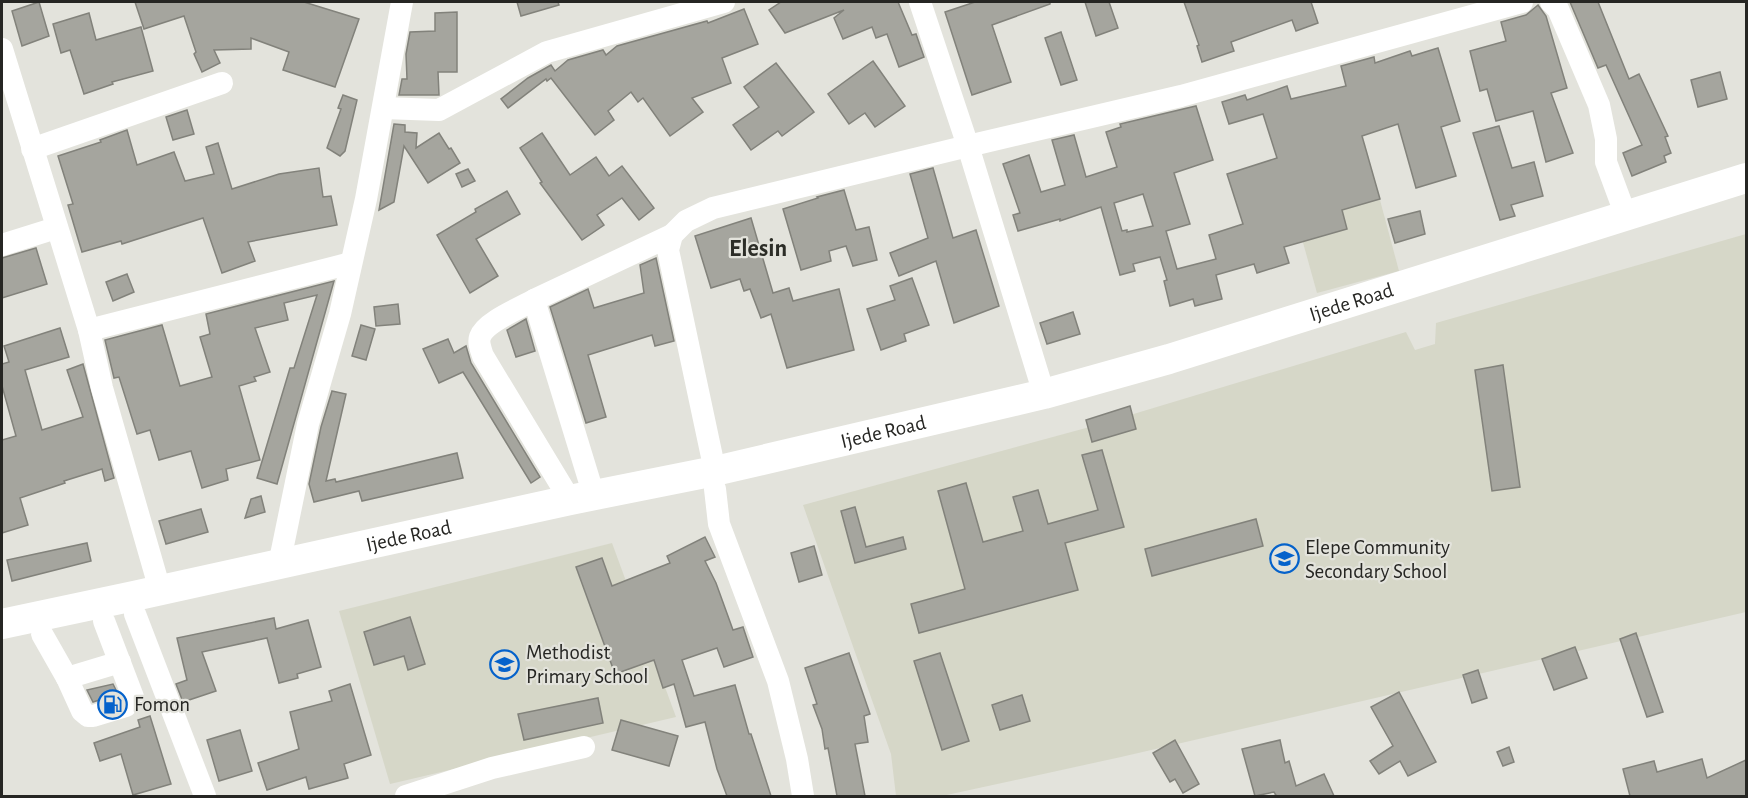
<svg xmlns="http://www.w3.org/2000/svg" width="1748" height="798" viewBox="0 0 1748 798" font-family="'Alegreya Sans',sans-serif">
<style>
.built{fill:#d6d7c8}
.building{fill:#a5a59e;stroke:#82827b;stroke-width:1.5;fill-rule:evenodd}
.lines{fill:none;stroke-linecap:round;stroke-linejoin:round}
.minor{stroke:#fff;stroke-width:22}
.major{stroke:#fff;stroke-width:30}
.labels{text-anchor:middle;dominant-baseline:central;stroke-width:4.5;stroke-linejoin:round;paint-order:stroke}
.street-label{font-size:21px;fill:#262623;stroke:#e3e3dc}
.poi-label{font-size:21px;fill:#262623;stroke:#e3e3dc;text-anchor:start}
.quarter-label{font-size:24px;font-weight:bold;fill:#2c2d27;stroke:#e3e3dc}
</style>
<rect width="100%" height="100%" fill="#e3e3dc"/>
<!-- built -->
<g class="built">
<path d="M1365,144L1399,271L1317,293L1282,167Z"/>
<path d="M1746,234V612L1121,757L942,796H896L891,754L803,505L1097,425L1406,332L1415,350L1435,344L1436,323Z"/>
<path d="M612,543L676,717L390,784L339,611Z"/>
</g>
<!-- building -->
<g class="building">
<path d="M39,2L49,36L22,46L12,11Z"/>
<path d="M135,2H304L359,19L335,87L283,70L289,52L251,38V49L214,50L220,63L202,72L194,54L196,52L184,16L144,29Z"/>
<path d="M517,2H558L559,5L521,16Z"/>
<path d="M781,2H898L912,35L916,34L924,57L899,67L887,34L876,38L872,27L843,39L834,18L844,10L785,33L769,10Z"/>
<path d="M975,2H1050V4L992,25L1011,82L972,95L945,12Z"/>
<path d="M1085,2H1109L1118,28L1096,36Z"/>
<path d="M1184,2H1311L1318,23L1296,31L1292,20L1231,42L1234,51L1202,62L1197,46L1199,45Z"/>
<path d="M1570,2H1598L1629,79L1639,74L1668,136L1665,137L1671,153L1664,156L1666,162L1632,176L1623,153L1642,145L1606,65L1598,68Z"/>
<path d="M1538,5L1546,16L1567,88L1551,93L1573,153L1546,162L1533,111L1496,121L1487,89L1480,91L1470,51L1506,41L1501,22L1526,15Z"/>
<path d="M744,9L758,44L722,58L731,83L692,98L703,112L670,136L643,98L638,102L631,92L608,111L614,120L595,135L551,78L547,81L546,79L508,108L501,99L528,78L551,65L555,71L568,60L603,50L606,55L617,46L707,21L708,23Z"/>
<path d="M457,12V72H438L439,95H399L402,79H407L406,54L410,32L435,31V13Z"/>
<path d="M89,13L96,40L141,27L153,71L112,82L113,84L84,94L70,50L61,53L53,24Z"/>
<path d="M1061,32L1077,80L1061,85L1045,38Z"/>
<path d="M1438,48L1460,121L1441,127L1456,176L1416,188L1398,124L1362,136L1380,199L1342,210L1347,229L1284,247L1289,263L1257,273L1254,264L1216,275L1222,299L1195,306L1193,299L1170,306L1164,281L1167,280L1160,257L1133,264L1135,271L1120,275L1101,207L1060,221V219L1018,231L1013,215L1020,213L1003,164L1029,155L1041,192L1065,185L1052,140L1074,135L1086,177L1117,167L1106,132L1121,127L1120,124L1196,106L1213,160L1174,173L1190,224L1166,231L1177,269L1216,259L1209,235L1243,224L1227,174L1277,158L1263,114L1229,124L1222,102L1245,95L1247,100L1287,86L1291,99L1346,86L1341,66L1374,57L1375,63L1410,51L1412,56ZM1143,194L1153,226L1127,232V230L1122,231L1114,203Z"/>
<path d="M873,61L905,106L875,127L865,113L849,124L828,94Z"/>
<path d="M776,63L814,112L782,136L778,131L751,150L733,125L759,107L744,87Z"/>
<path d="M1720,72L1727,99L1698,107L1691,80Z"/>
<path d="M343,95L357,100L345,151L340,156L327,148L341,109L338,108Z"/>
<path d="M187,110L194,134L173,140L166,117Z"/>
<path d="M394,124L405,125V132L417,133L416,148L439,133L449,149L451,148L460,163L428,183L404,146L394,202L379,210Z"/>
<path d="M1499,126L1512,168L1534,162L1543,196L1511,205L1515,216L1500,220L1473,133Z"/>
<path d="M127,130L137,165L174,152L185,181L214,174L206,147L218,143L232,189L279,174L319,168L323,197L331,196L337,225L248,242L255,261L222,273L203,218L122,244L121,241L82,252L68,205L73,204L58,156L101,142L100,140Z"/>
<path d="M542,133L570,175L596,157L609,176L622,166L654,208L639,220L622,198L597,215L604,225L582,240L540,183L542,182L520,148Z"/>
<path d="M933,168L953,238L976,230L999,306L954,323L936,261L899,276L890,253L928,238L910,174Z"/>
<path d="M468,169L475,181L462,187L456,174Z"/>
<path d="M844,190L856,230L869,227L877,260L853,266L846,246L829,251L831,261L801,270L783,209L818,198L817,197Z"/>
<path d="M507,191L520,214L476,239L498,276L470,293L437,235L476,212L475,209Z"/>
<path d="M1420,211L1425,234L1395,243L1388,219Z"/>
<path d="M751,218L773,293L789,288L793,301L839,289L854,350L787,368L771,314L761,318L750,289L744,291L740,279L711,288L695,236Z"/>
<path d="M36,248L47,284L2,298V258Z"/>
<path d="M656,258L674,341L655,346L652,335L588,355L606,417L586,423L550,307L588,289L594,308L644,293L640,265Z"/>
<path d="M127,274L134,292L113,301L106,282Z"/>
<path d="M912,278L929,325L904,334L906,341L881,350L867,309L895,300L890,286Z"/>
<path d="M334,281L277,484L257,478L290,368H294L317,295L284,303L288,320L255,328L270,372L254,377L256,381L239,386L260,460L226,469L228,480L202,488L191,451L159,460L150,430L137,434L119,377L114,378L105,340L162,325L180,386L212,377L200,337L210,334L206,314Z"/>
<path d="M398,304L400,324L376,326L374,307Z"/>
<path d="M1073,312L1080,334L1047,344L1040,323Z"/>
<path d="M526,319L535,351L516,357L507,330Z"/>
<path d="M361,325L375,329L366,360L352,356Z"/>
<path d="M60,328L69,357L25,370L42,430L83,417L67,370L83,364L114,478L105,481L102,469L64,481L65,483L20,498L28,525L2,533V440L16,436L2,386V364L9,362L4,346Z"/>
<path d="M448,339L454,353L466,346L471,363L540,477L531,483L463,372L439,383L423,349Z"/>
<path d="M1503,365L1520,487L1492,491L1475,370Z"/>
<path d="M332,391L346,394L326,481L335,479L336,482L457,453L463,478L362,501L359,491L314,502L309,484L321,427Z"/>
<path d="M1130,406L1136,429L1092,442L1086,420Z"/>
<path d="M1102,450L1124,527L1065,543L1078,590L919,633L911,604L965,589L938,491L966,483L983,542L1023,531L1013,497L1038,490L1048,524L1098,510L1082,455Z"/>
<path d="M261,496L265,512L245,518L251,499Z"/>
<path d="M855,507L866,547L903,537L906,549L855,563L841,511Z"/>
<path d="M201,509L208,532L166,544L159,521Z"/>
<path d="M1256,519L1263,546L1152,576L1145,549Z"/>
<path d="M705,537L715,557L705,561L716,583L733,630L743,627L753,657L724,667L717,648L682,660L694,696L735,685L749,734H751L771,796H727L717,769L705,722L686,727L674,684L663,688L654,660L615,674L576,567L602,558L612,586L670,563L667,556Z"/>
<path d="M87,543L91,561L12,581L7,560Z"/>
<path d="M814,546L822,575L799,582L791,553Z"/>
<path d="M410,617L425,664L408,670L404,656L374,665L364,632Z"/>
<path d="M274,618L276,629L308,620L321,667L297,674L298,678L279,683L267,638L202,652L216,691L183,702L176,684L187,680L177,638Z"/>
<path d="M1636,633L1663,712L1647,717L1620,639Z"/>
<path d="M1575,647L1587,678L1554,690L1542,659Z"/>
<path d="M849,653L870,714L864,716L868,742L855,744L865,796H837L828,748L825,749L822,729L813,705L817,704L805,668Z"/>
<path d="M940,653L969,741L942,750L914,661Z"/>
<path d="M1478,670L1487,698L1472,703L1463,675Z"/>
<path d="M113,684L118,694L93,702L87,690Z"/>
<path d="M350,684L371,755L344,764L348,778L309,789L306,777L267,790L258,763L299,749L290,712L332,701L329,691Z"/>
<path d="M1399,692L1436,762L1408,776L1400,761L1379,774L1370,761L1393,746L1371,707Z"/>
<path d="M1022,695L1030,721L1000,730L992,705Z"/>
<path d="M598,698L603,723L524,740L518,714Z"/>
<path d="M150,716L171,784L133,795L121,754L100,761L94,743L140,727L138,720Z"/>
<path d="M621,720L678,736L669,766L612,750Z"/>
<path d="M240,730L252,771L219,781L207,740Z"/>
<path d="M1175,740L1199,784L1183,793L1175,779L1170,782L1153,753Z"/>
<path d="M1280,740L1285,763L1289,761L1296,786L1324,774L1334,796H1273L1276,795L1274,792L1255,796L1242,749Z"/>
<path d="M1509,747L1514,762L1503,766L1497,752Z"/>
<path d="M1702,759L1707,778L1746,760V796H1630L1623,769L1654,761L1657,772Z"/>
</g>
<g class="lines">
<!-- minor -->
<g class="minor">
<path d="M920,2L968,146L1044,394"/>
<path d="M1551,2L1558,9L1599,105L1606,139V162L1626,216"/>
<path d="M2,49L89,330L102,388L160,590"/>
<path d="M383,108L439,110L547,52L724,2"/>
<path d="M32,149L222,83"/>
<path d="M2,245L56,228"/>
<path d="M534,300C520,308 485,322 480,337C478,343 481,350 483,356L570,500"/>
<path d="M89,330L351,263"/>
<path d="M715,471L668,250L672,235L686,221L713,208L968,146L1181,96L1522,2"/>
<path d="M715,489L719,524L778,681L797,759L803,796"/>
<path d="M594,496L534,300L672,235"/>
<path d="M279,565L308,424L340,314L366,199L402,2"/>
<path d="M135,614L205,796"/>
<path d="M42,634L67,678L82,711L88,716H93L126,706L133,697L104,621"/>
<path d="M67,678L120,662"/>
<path d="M406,796L492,768L584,747"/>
</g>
<!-- major -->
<path class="major" id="s1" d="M2,624L134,596L570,500L715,471L1044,394L1169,359L1746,178"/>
</g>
<!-- icons -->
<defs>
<symbol id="school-ring" viewBox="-11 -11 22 22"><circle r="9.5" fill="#e3e3dc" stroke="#0562cb" stroke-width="1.5"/><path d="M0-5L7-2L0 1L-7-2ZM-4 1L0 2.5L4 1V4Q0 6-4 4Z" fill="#0562cb"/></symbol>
<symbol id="fuel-ring" viewBox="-11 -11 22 22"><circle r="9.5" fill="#e3e3dc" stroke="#0562cb" stroke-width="1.5"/><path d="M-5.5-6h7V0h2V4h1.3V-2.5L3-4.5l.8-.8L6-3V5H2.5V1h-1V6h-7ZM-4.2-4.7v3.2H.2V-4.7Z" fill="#0562cb"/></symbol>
</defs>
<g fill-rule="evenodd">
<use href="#school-ring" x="1268" y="542" width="33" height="33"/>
<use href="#school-ring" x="488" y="648" width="33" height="33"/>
<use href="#fuel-ring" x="96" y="688" width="33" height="33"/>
</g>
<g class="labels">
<!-- street labels -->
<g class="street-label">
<text stroke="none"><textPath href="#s1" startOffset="1388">Ijede Road</textPath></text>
<text stroke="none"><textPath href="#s1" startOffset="902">Ijede Road</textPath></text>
<text stroke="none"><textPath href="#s1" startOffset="416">Ijede Road</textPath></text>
</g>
<!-- poi labels -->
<g class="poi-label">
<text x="1305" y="547">Elepe Community<tspan x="1305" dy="24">Secondary School</tspan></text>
<text x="526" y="652">Methodist<tspan x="526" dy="24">Primary School</tspan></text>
<text x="134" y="704">Fomon</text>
</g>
<!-- quarter labels -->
<g class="quarter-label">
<text x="758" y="249">Elesin</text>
</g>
</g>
<!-- border -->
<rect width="1748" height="798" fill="none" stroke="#262623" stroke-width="6"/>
</svg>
